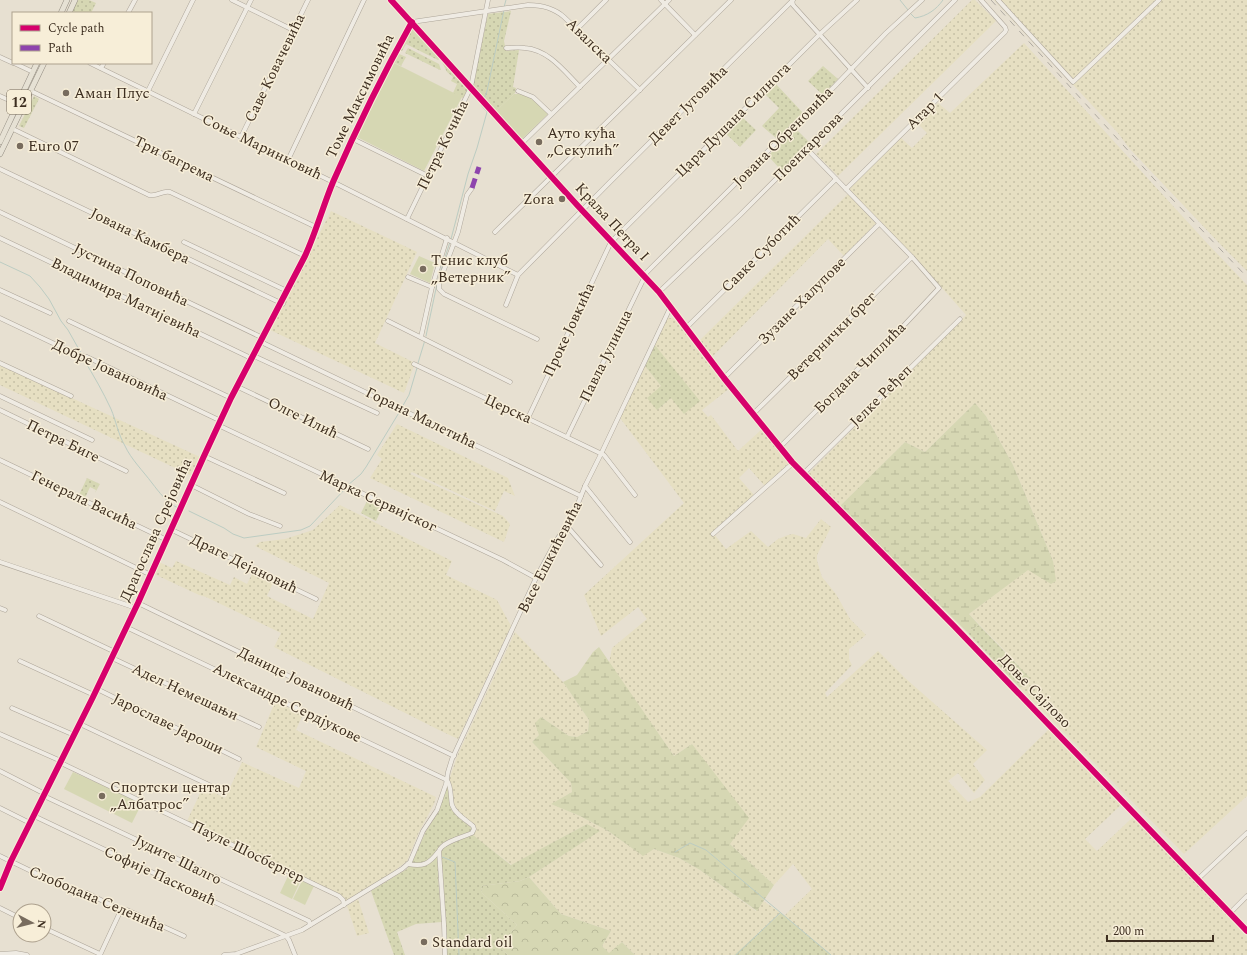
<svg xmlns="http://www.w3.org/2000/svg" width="1247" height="955" viewBox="0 0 1247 955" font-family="Spectral,serif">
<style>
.farmland{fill:url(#farmland-dots)}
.green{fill:url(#green-dots)}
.forest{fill:url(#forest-crowns)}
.wetland{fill:url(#wetland-marsh)}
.pitch{fill:#d6d7b3}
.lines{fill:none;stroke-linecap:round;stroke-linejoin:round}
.stream{stroke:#bcccc2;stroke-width:1}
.minor-casing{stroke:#ada599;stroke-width:5}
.major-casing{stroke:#928b80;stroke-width:6}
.minor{stroke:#efebe3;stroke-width:4}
.major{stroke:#e6e1d4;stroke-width:5}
.rail{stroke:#afaaa2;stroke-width:1;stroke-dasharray:7 7;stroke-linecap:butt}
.quiet{stroke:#8e44ad;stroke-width:5;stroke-dasharray:10 5;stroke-linecap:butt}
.cycleway-casing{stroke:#f7eed8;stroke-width:8}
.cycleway{stroke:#d6006c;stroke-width:6}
.poi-dot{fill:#786c5e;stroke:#f7eed8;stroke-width:1.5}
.labels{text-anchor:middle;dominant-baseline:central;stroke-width:3;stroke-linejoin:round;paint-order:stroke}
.shield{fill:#f7eed8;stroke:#756857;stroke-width:1}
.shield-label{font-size:14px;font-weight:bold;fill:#3d2e20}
.street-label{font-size:15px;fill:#3d2e20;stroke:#f7eed8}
.poi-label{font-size:15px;fill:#3d2e20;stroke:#f7eed8;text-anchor:start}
</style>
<defs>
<pattern id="farmland-dots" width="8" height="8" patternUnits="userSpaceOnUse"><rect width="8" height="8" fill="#e6dfc2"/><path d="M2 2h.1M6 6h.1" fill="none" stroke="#c6c0a6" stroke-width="1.8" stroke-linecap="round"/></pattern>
<pattern id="green-dots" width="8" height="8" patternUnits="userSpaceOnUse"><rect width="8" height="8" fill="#d6d7b3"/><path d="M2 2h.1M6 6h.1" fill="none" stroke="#b9b99a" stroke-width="1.8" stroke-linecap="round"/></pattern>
<pattern id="forest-crowns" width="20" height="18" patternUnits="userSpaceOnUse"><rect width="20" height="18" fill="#d6d7b3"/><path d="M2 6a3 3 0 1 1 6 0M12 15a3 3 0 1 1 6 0" fill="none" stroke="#b9b99a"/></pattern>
<pattern id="wetland-marsh" width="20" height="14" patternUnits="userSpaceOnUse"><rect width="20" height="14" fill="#d6d7b3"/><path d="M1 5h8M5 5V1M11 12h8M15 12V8" fill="none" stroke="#b9b99a"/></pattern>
</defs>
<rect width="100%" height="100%" fill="#e7e0d1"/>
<!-- farmland -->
<g class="farmland">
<path d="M972,0H975L996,21L838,176L816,154Z"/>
<path d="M994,0H1247V271L1220,244L1129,148L1118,133Z"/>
<path d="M1024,43L1205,241L1247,285V796L1184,854L1020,688L1030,679L1010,656L969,614L1028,569L1053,561L1013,465L986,416L975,403L925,452L905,442L840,506L807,475L966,315L943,289L849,189L901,138L912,148L927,133L917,123L938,103L950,113Z"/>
<path d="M848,194L876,223L844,256L828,239L712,357L700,340Z"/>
<path d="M331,211L417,252L375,343L415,363L404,393L270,330Z"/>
<path d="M668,318H674L730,388L702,410L708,417L711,415L738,451L761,430L789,463L765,486L749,468L739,478L754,495L711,533L713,535L714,534L726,549L751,531L768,547L778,539L788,535L793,534L806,538L821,519L831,527L817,555V561L822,577L836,594L850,619L866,635L849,649V659L852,665L825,693L827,697L878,651L905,678L987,750L973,764L985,780L974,793L958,773L948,781L968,802L980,797L1049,729L1121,805L1085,839L1097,851L1133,817L1178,863L1247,937V955H831L784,916L812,889L793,864L774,885L730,844L692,744L674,756L609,663L612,648L647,619L638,607L601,636L584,595L684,503L620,418L645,366L661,386L657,410L671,398L654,344Z"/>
<path d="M0,365L200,457L192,476L0,385Z"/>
<path d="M397,424L508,478L515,496L504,491L495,511L412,472L410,474L503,516L510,524L504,542L370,478L382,459L377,455Z"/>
<path d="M340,505L452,561L446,575L497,600L511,626L458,739L437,729L274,647L281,633L206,597L199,595L154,574L159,562L172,568L176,561L230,585L234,577L247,584L253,572L273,583L267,596L313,619L329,583L255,546L260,542L285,539L313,530Z"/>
<path d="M515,632L563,682L589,720L588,731L577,737L569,736L541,717L539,735L532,742L571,783L572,792L552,804L580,816L608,831L642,855L654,849L679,858L700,870L756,911L763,901L781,913L734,955H635L622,942L609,954L602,946L611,931L561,914L529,877L599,831L587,824L512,865L472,835L476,832L456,815L451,808L448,785L450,777L458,754Z"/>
<path d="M275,702L303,714L296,730L436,797L434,804L419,832L407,861L380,882L344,903L340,896L187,821L203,787L225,798L242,762L299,788L306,771L256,747Z"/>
<path d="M358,899L369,933L357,936L347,906Z"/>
</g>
<!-- green -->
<g class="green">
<path d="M78,0H89L96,3L91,13H71Z"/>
<path d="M511,11L504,41L506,51L519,50L513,87L516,88L515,93L495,112L473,86L488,14Z"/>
<path d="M412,26L441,58L438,60L406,44L402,51L399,50Z"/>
<path d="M408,48L439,64L441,70H440L405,53Z"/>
<path d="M397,53L406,57L401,66L393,62Z"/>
<path d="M443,61L468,88L463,98L453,93L457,84L451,81L453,77L447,72L442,62Z"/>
<path d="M823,66L838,79L823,95L808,81Z"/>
<path d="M775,83L803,113L777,139L762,126L779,108L764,93Z"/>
<path d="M34,96L39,99L24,128L19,126Z"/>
<path d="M742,117L756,130L740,147L725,133Z"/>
<path d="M795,128L810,143L782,171L768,156Z"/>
<path d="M654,344L700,401L684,414L671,398L657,410L647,398L661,386L645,366Z"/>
<path d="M87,478L100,484L95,493L96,490L90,487L85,498L79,495Z"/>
<path d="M369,497L384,504L376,521L361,513Z"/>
<path d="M979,625L1030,678L1020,688L967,632Z"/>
<path d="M448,785L451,808L456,815L476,832L473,835L511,865L587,824L600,831L529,877L520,881L481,886L482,893L517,925L499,947L508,955H447L443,877L438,878L442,922L416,924L397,932L405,955H394L371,891L407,869L413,860L426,831L437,813Z"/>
<path d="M781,913L831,955H734Z"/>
</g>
<!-- forest -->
<path class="forest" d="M529,877L561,914L611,931L602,946L609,953L622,942L635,955H508L499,947L517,925L482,893L481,886L520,881Z"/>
<!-- wetland -->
<g class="wetland">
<path d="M975,403L986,416L1013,465L1053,561L1056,581L1051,584L1028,570L969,614L979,625L967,632L840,506L905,442L925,452Z"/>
<path d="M599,647L674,756L692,744L749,818L730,844L774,885L757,911L700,870L679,858L654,849L643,856L608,831L580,816L551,804L572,792L571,783L532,742L539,735L535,723L541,717L569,736L577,737L588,731L589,720L563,682L577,675L593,652Z"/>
</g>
<!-- pitch -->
<g class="pitch">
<path d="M394,63L462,97L424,171L357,137Z"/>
<path d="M514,94C531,93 538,103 549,113L521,140L495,112Z"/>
<path d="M419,256L435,263L430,283L410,274Z"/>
<path d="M73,772L142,803L132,823L64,789Z"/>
<path d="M289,874L301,880L292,899L280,893Z"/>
<path d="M302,881L314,886L305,905L293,899Z"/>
</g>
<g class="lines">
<!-- stream -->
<g class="stream">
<path d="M900,0L908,10"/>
<path d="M504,7L506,0"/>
<path d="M910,13L915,18C927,16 936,10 943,0"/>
<path d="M484,99L487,91L504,10"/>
<path d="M451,239L468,174L477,148L487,112L481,105L482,104"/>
<path d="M0,262L30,276L40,287L49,299L61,321L68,330L81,353"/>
<path d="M438,279L450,242"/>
<path d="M426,336L437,284"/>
<path d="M84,360C94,376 103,392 111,409C116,421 118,434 125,446C131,459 143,471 152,483C159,492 167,503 178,508"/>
<path d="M418,363L425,340"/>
<path d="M401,409L409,395L417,368"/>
<path d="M348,485L361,474L366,467L400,411"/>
<path d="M189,511L224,528L233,534L244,538L294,531L301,530L310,526L346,488"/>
<path d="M675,852L690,843L706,850L831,955"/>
<path d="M442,857L455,862L459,955"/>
<path d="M736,955L780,913"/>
</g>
<defs>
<g id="minor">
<path d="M232,0L293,30"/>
<path d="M391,0L578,206L659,292L724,378L792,462L954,626L1247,931"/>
<path d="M661,0L695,35"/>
<path d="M792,0L793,5L868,88"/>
<path d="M998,0L1073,82L1159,0"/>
<path d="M128,13L135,0"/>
<path d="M412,22L528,5C541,5 554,8 564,17L640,90"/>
<path d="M577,29L606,0"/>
<path d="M506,48C512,48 518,47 525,48C549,50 564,71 580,87"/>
<path d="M0,57L13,63"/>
<path d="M14,63L33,72"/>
<path d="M90,63L333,182L518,275"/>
<path d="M101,68L104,63"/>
<path d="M31,91L316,227"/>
<path d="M148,91L193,0"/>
<path d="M518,91L533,97L551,114"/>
<path d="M0,96L18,104"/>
<path d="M194,114L251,0"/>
<path d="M13,129L149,195C158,197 162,190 170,192L305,256"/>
<path d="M241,137L308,0"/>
<path d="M353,139L428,176"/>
<path d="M521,144L669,0"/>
<path d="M288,160L364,0"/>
<path d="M0,169L283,304"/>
<path d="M472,188L467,195L458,232L439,283V289L444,294L537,339"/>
<path d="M846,189L1005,32L1006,30L1005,27L981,0"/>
<path d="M0,212L263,338"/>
<path d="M407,219L471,87L488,0"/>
<path d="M495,232L731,0"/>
<path d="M0,238L253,359"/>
<path d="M184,242L287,291"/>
<path d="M644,275L787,132L834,87L886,33L922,0"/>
<path d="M408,277L432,287"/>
<path d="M0,290L50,313"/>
<path d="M659,292L740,215L955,0"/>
<path d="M506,305L518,275L610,182L793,0"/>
<path d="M0,318L78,355L87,357L221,421"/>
<path d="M69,321L231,398"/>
<path d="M388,321L510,382"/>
<path d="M687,327L836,179"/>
<path d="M421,337L432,287L447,238"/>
<path d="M261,342L581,496"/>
<path d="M254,356L377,413"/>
<path d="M0,363L71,396"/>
<path d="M414,364L604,455L635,495"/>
<path d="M724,378L879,224"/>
<path d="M238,387L368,449"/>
<path d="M0,396L92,440"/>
<path d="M0,410L126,471"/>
<path d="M753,414L912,257"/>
<path d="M528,418L611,242L820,34L857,0"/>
<path d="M218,425L503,560L536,578"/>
<path d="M567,437L645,276"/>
<path d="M779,448L858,369L893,337L939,288L912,257L807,149"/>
<path d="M204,456L284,493"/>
<path d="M0,460L167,540"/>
<path d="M803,474L960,319"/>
<path d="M191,485L249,514L280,526"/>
<path d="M585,486L630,542"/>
<path d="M0,502L151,575"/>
<path d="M566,525L601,565"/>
<path d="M172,530L316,599"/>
<path d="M713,534L793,463"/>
<path d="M0,562L136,608"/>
<path d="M138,603L454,756"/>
<path d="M0,608L5,610"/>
<path d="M39,616L115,652"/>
<path d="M126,627L447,780C452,788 450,796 452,805C455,814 466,820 473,826L474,829L472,833C463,837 442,842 439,851L444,924L445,955"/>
<path d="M112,658L259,727"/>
<path d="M20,661L94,695"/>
<path d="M97,689L239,759"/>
<path d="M12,708L74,735"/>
<path d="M80,724L224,792"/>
<path d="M0,734L61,761"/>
<path d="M61,763L339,896L343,900L344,905"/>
<path d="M0,771L45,794"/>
<path d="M44,796L309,921L310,925"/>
<path d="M0,808L30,823"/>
<path d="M34,816L286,936L289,940L295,955"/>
<path d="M0,856L62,886L74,891L87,893L121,910H127L184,936"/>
<path d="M408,864C423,867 429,864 438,852"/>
<path d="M1198,879L1247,833"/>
<path d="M0,888L11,861L93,697L138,603L204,456L231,398L305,256C316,232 323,206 333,182C357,127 383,74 412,22"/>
<path d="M0,908L20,918"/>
<path d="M1230,913L1247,896"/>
<path d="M44,928L100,954"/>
<path d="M0,954L16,953L27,955"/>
<path d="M100,955L121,910"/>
<path d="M224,955L236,954L302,930L402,869L410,862L423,831L437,810L446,784L448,772L452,759L536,578L556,541L573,516L585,486L601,454L671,306"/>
</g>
<g id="major">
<path d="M61,13L67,0"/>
<path d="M69,13L75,0"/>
<path d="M0,142L37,63"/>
<path d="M0,154L44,63"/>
</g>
</defs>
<!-- minor casing -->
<use href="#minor" class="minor-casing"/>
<!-- major casing -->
<use href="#major" class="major-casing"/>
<!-- minor -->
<use href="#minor" class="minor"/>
<!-- major -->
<use href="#major" class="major"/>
<!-- rail -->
<path class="rail" d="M991,0L1174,201L1247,277"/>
<!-- quiet -->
<path class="quiet" d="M472,188L479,167"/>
<defs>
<g id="cycleway">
<path d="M391,0L578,206L659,292L724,378L792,462L954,626L1247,931"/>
<path d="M0,888L11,861L93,697L138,603L204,456L231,398L305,256C316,232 323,206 333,182C357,127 383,74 412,22"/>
</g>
</defs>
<!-- cycleway casing -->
<use href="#cycleway" class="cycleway-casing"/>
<!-- cycleway -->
<use href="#cycleway" class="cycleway"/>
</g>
<!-- markers -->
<g class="poi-dot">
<circle cx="66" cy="93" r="4"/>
<circle cx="539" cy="142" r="4"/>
<circle cx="20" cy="146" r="4"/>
<circle cx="562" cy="199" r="4"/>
<circle cx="423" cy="269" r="4"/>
<circle cx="102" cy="796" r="4"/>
<circle cx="424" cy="942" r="4"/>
</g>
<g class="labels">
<!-- shield labels -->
<rect class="shield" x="7" y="90" width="24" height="24" rx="3"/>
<g class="shield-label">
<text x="19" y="102">12</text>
</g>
<!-- street labels -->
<g class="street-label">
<text transform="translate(589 41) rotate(44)">Авалска</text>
<text transform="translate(275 68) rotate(-64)">Саве Ковачевића</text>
<text transform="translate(360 96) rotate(-64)">Томе Максимовића</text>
<text transform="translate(688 105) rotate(-45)">Девет Југовића</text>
<text transform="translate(925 111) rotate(-45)">Атар 1</text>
<text transform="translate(733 120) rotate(-45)">Цара Душана Силнога</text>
<text transform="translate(783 137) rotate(-45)">Јована Обреновића</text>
<text transform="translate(443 145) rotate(-64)">Петра Кочића</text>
<text transform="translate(262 147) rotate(26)">Соње Маринковић</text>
<text transform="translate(808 147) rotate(-45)">Поенкареова</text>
<text transform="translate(174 159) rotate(26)">Три багрема</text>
<text transform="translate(612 222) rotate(47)">Краља Петра I</text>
<text transform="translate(140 236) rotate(26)">Јована Камбера</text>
<text transform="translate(761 253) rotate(-45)">Савке Суботић</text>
<text transform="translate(131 275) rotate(26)">Јустина Поповића</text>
<text transform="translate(126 298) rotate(26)">Владимира Матијевића</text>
<text transform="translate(802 301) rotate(-45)">Зузане Халупове</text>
<text transform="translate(569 330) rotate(-65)">Проке Јовкића</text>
<text transform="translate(832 336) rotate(-45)">Ветернички брег</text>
<text transform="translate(606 356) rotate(-64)">Павла Јулинца</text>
<text transform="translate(860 368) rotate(-45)">Богдана Чиплића</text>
<text transform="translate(110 370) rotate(25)">Добре Јовановића</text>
<text transform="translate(881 396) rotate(-45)">Јелке Ређеп</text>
<text transform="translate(508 409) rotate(25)">Церска</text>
<text transform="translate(303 418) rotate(26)">Олге Илић</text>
<text transform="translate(421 418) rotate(26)">Горана Малетића</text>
<text transform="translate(63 441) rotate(26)">Петра Биге</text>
<text transform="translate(84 500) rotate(26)">Генерала Васића</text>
<text transform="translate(378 501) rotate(25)">Марка Сервијског</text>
<text transform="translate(156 530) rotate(-66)">Драгослава Срејовића</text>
<text transform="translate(550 557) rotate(-63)">Васе Ешкићевића</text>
<text transform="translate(244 564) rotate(26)">Драге Дејановић</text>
<text transform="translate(296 679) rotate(26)">Данице Јовановић</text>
<text transform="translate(1035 691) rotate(46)">Доње Сајлово</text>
<text transform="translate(185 692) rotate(25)">Адел Немешањи</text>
<text transform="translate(287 703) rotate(26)">Александре Сердјукове</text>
<text transform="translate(168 724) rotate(26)">Јарославе Јароши</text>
<text transform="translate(248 852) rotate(26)">Пауле Шосбергер</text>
<text transform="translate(178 860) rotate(26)">Јудите Шалго</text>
<text transform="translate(160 876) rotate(25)">Софије Пасковић</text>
<text transform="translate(97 899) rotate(23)">Слободана Селенића</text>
</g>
<!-- poi labels -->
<g class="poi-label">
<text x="74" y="93">Аман Плус</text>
<text x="547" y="133">Ауто кућа<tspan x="547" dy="17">„Секулић”</tspan></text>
<text x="28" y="146">Euro 07</text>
<text x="554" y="199" text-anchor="end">Zora</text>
<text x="431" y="260">Тенис клуб<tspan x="431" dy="17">„Ветерник”</tspan></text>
<text x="110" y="787">Спортски центар<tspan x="110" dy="17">„Албатрос”</tspan></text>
<text x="432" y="942">Standard oil</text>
</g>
</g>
<!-- legend -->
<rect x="12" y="12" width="140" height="52" fill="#f7eed8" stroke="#ada18e"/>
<rect x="20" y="25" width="20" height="6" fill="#d6006c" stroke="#ada18e"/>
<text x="48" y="32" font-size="12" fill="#3d2e20">Cycle path</text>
<rect x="20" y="45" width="20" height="6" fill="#8e44ad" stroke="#ada18e"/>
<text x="48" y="52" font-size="12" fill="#3d2e20">Path</text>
<!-- north arrow -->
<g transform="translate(32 923) rotate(97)"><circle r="19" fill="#f7eed8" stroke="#ada18e"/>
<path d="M0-3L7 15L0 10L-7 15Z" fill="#786c5e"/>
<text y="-6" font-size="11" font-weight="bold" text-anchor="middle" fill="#3d2e20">N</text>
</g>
<!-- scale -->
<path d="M1107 935v6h106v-6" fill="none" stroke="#3d2e20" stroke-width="2"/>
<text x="1113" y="935" font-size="12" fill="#3d2e20" stroke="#f7eed8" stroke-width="3" paint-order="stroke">200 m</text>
</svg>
